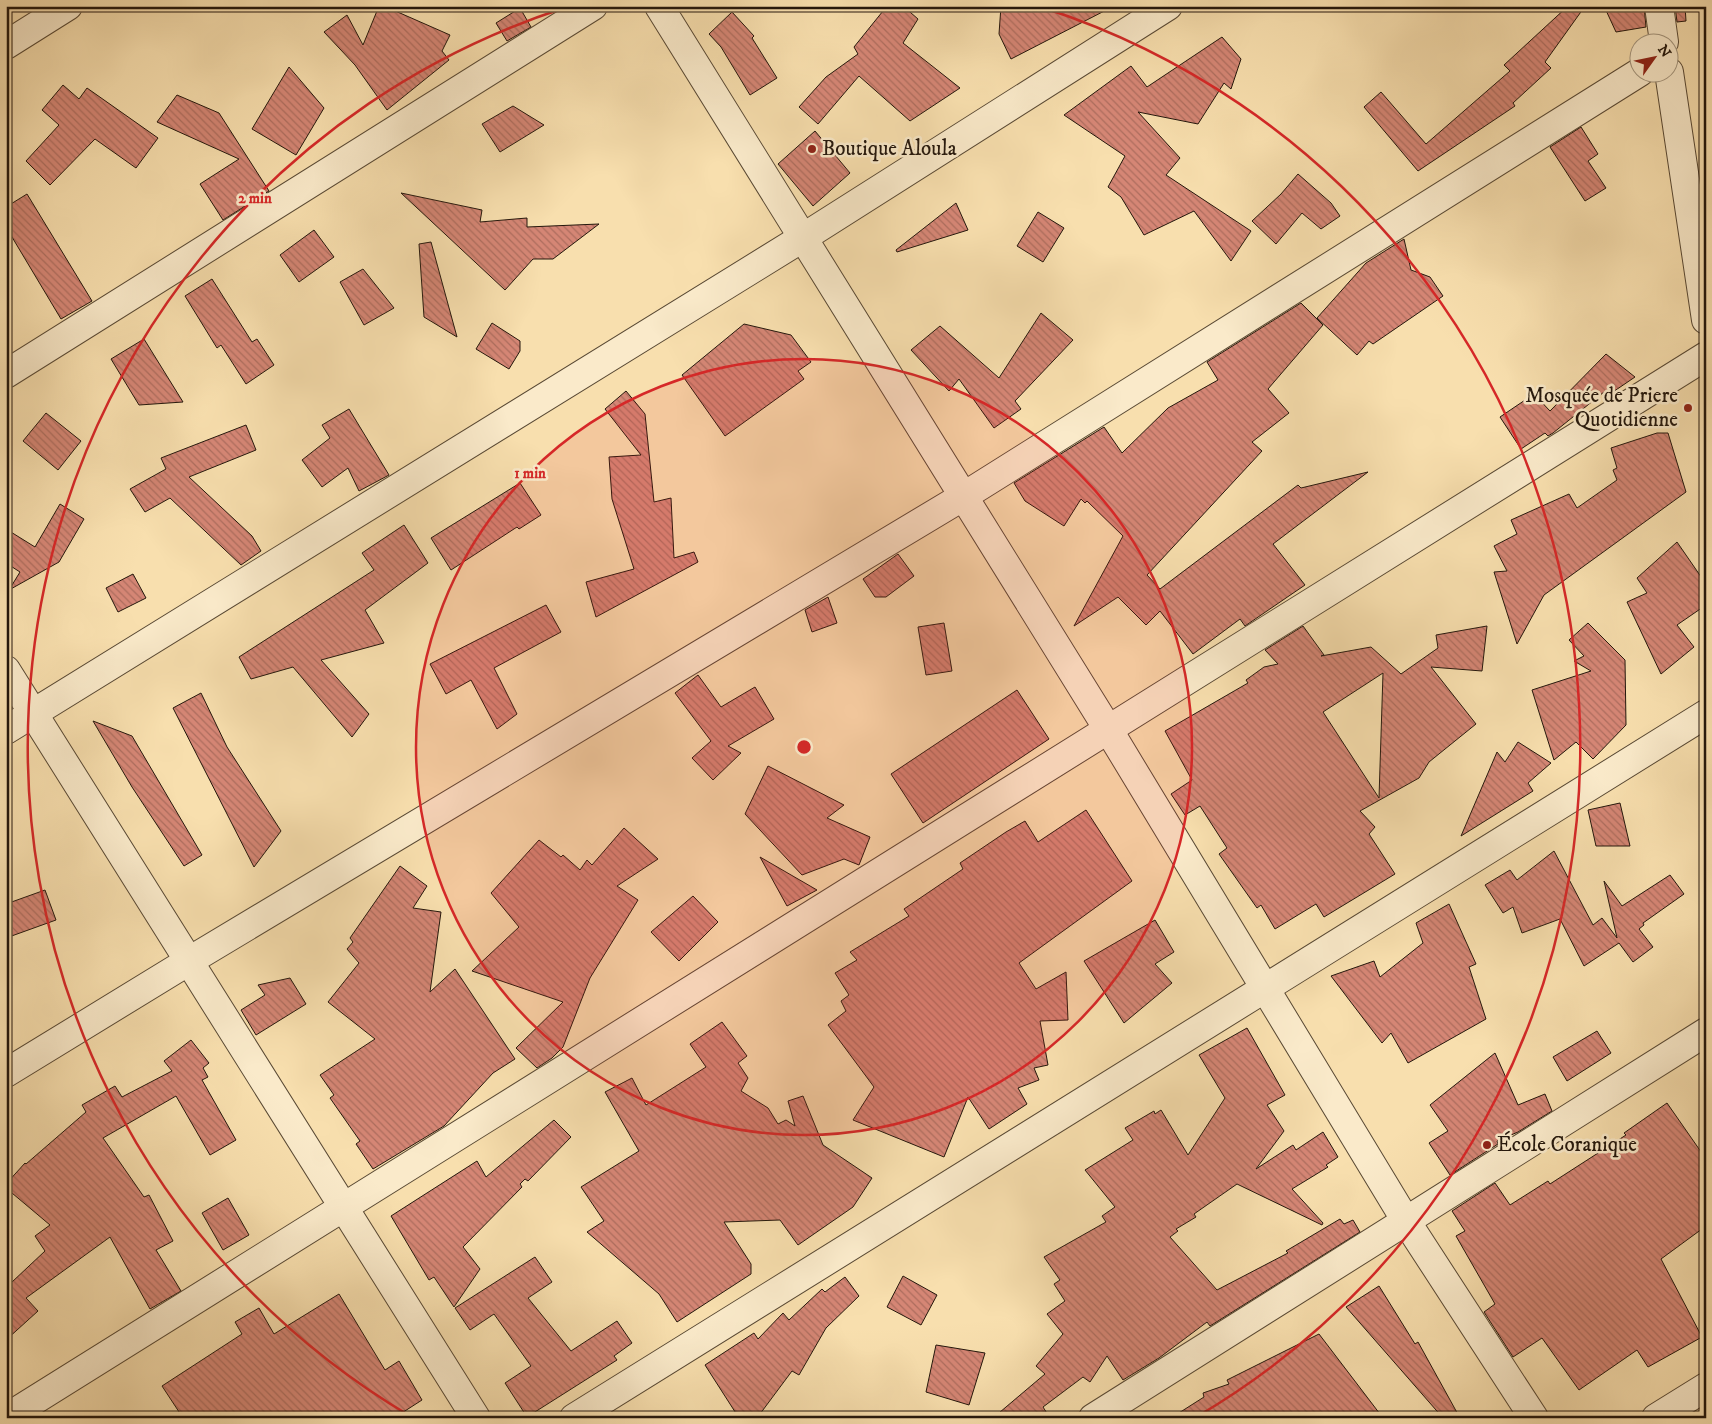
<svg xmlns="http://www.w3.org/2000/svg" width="1712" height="1424" viewBox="0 0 1712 1424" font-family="'IM FELL DW Pica',serif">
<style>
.building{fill:url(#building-back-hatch);stroke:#24170c;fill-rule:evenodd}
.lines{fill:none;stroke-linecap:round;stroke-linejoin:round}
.minor-casing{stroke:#594934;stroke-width:30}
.minor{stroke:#faeaca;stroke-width:28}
.ring{fill:none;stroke:#d62828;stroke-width:2.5}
.poi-dot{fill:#8f2418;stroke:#faeaca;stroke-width:2}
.labels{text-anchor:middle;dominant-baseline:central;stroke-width:5;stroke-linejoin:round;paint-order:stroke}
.poi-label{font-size:21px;fill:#24170c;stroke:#faeaca;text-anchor:start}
.centre{fill:#d62828;stroke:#faeaca;stroke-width:2.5}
.ring-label{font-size:15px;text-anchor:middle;font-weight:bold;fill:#d62828;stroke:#faeaca;stroke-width:5;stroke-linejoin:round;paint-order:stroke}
</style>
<defs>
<pattern id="building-back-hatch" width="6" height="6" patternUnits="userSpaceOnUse" patternTransform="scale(1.25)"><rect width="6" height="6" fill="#d58675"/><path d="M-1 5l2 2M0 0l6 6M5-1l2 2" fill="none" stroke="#ad6d5e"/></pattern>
</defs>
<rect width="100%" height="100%" fill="#f8dfae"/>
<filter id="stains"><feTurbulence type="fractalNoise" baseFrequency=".004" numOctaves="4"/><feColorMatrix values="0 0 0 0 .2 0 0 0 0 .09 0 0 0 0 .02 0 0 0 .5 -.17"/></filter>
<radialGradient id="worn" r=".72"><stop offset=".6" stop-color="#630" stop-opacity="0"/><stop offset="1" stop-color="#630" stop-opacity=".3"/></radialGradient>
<!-- building -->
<g class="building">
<path d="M379,6H384L450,35L442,51L449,60L387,110L355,65L324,32L347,15L363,45Z"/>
<path d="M887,6H903L918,19L903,43L960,88L910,121L859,76L818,124L799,107L826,77L858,54L854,47Z"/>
<path d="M1001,6H1114L1011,59L999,34Z"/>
<path d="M1568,6H1580L1583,9L1545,62L1551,68L1513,103L1515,106L1418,171L1364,107L1381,92L1426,144L1510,71L1504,65Z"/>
<path d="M1604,6H1644L1646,27L1616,32Z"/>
<path d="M1675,6H1685L1686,21L1677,22Z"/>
<path d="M520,8L531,27L507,41L496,23Z"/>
<path d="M732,12L754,36L752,38L777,78L750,95L721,47L709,34Z"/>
<path d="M1222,37L1241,59L1231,89L1224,83L1198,124L1138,112L1180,158L1166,175L1251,231L1231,261L1194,211L1144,235L1121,197L1108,187L1125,156L1064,115L1131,66L1147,87Z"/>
<path d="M289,67L324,108L296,155L252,129Z"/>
<path d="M63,85L79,99L87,88L158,138L136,168L95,139L50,185L26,161L59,125L42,110Z"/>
<path d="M177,95L219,113L269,191L223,220L200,184L239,159L157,122Z"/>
<path d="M513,106L544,125L500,152L482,124Z"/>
<path d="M1581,127L1598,154L1588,161L1606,188L1585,201L1550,147Z"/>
<path d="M815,131L850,173L813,206L778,164Z"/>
<path d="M1298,174L1331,203L1340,216L1321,229L1302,213L1276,244L1252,221L1281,194Z"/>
<path d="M401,193L482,210L480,222L527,218V227L599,224L553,259H533L505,290Z"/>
<path d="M27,194L92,301L61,319L6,227V207Z"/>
<path d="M956,203L968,230L897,252L896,250Z"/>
<path d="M1038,212L1064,228L1043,262L1017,246Z"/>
<path d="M314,230L334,257L299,282L280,255Z"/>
<path d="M1404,239L1411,270L1430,277L1443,296L1373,344L1369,341L1357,355L1317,318L1366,263Z"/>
<path d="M431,242L457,337L424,317L419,244Z"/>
<path d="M363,269L394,308L364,325L340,282Z"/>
<path d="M212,279L252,342L257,339L274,365L246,384L221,345L217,348L185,296Z"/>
<path d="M1301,303L1323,325L1268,389L1289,413L1252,442L1262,451L1147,575L1160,589L1298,485L1301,488L1368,472L1273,544L1305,585L1245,626L1240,619L1193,654L1160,611L1146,625L1118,597L1074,626L1123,536L1087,501L1085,503L1081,499L1064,526L1025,501L1014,483L1104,427L1122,453L1168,408L1218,380L1207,362Z"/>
<path d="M1041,313L1073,340L1015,401L1021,409L994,428L959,379L949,391L911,350L940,326L999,378Z"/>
<path d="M492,323L520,341V351L509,369L476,349Z"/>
<path d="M744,324L791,335L811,362L798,371L804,379L725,436L682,375Z"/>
<path d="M144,339L183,402L139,405L111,359Z"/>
<path d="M1606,354L1635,377L1607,396L1604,392L1553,433L1548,436L1545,433L1521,449L1500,417L1534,394L1550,411Z"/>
<path d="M626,391L645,414L654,502L671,498L674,558L694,552L698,562L596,617L586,582L634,569L612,499L609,457L641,455L605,409Z"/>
<path d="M349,409L389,475L359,491L348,468L322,487L302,460L330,438L322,425Z"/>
<path d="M46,413L81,441L58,470L23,441Z"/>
<path d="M246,425L256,450L189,477L252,536L261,551L241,565L170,498L145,512L130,489L166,469L161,458Z"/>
<path d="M1657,433H1668L1686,492L1544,595L1517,644L1494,572L1507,571L1494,546L1517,534L1511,520L1569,494L1577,508L1617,480L1613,470L1617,468L1611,448Z"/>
<path d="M520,483L541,515L519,529L517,527L451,570L431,538Z"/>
<path d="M60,504L84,519L59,562L9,590L20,572L6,563V529L35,547Z"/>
<path d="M404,525L428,563L365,610L384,643L321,660L369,714L352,737L293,667L251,679L239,657L374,570L362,553Z"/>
<path d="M1677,542L1706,584V605L1677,625L1694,647L1661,674L1627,602L1647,593L1637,578Z"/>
<path d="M898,554L914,576L886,597H875L863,579Z"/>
<path d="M133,574L146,598L118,612L106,588Z"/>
<path d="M828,597L837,623L812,632L805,610Z"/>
<path d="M546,605L561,632L494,668L517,714L497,729L471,680L446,694L430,664Z"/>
<path d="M944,623L952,671L926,675L918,627Z"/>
<path d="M1588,623L1625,660L1626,725L1593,759L1576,742L1554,760L1532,690L1591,671L1574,661L1584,656L1569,640Z"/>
<path d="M1303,626L1324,655L1321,656L1371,647L1401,674L1438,648L1436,635L1487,626L1482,671L1431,667L1476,724L1429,762L1419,778L1360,811L1375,827L1369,834L1395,874L1324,917L1316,904L1275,929L1261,905L1257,908L1219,854L1227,848L1200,806L1185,815L1171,794L1192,780L1165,731L1248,683L1246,680L1264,667L1278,664L1265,650ZM1383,673L1379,798L1323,712Z"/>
<path d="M698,675L721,707L755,687L774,719L728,746L741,753L713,780L692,758L711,741L675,693Z"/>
<path d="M1017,690L1049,739L923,823L891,774Z"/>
<path d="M201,693L227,747L281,831L254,867L173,708Z"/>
<path d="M93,721L132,736L202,855L184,866L132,787Z"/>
<path d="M1518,742L1551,763L1528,783L1533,791L1461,836L1497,752L1505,762Z"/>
<path d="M768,766L844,805L827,818L870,837L859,865L844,859L802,875L745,814Z"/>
<path d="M1620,803L1630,846H1596L1588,810Z"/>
<path d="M1086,810L1132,881L1019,963L1036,989L1066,972L1068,1020L1040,1021L1048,1065L1034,1068L1039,1080L1018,1088L1027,1104L989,1129L968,1097L944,1157L853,1120L874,1087L828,1025L846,1011L841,1001L849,995L835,973L857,960L850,952L909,916L904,909L963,869L960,863L1006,832L1025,821L1038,842Z"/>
<path d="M624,828L658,859L617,886L638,900L590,978L563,1047L552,1058L537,1068L516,1048L563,1002L472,971L519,927L491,893L539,840L561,857L563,855L580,870L587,860L592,865Z"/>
<path d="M1554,851L1593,925L1602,918L1617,938L1604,881L1622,906L1670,875L1684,894L1643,923L1644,925L1639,929L1653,947L1633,962L1619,943L1584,966L1560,919L1522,933L1513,907L1503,913L1485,885L1510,870L1517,880Z"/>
<path d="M760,857L817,890L787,906Z"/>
<path d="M400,866L427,886L413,908L441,912L430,992L455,969L515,1059L493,1073L444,1126L373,1169L356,1144L360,1141L330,1098L334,1095L320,1075L375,1039L328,1002L359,963L347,949L353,942L350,938Z"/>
<path d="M45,890L56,920L6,938V904Z"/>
<path d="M693,896L718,922L679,961L651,932Z"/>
<path d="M1449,904L1476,964L1469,967L1486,1019L1408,1063L1391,1033L1382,1043L1331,976L1374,961L1380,977L1423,943L1416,923Z"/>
<path d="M1155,920L1174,952L1155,964L1172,983L1124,1023L1084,961Z"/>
<path d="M290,978L306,1004L256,1035L241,1010L265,995L258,985Z"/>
<path d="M722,1022L747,1056L738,1063L748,1078L741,1091L768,1108L778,1124L786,1120L795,1126L788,1101L803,1096L823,1145L872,1178L853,1207L798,1245L780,1220L724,1222L751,1264V1274L677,1322L659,1294L587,1232L604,1221L581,1187L639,1151L605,1092L632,1078L646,1105L706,1067L690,1044Z"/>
<path d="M1247,1028L1285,1095L1267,1105L1284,1131L1256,1169L1293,1145L1296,1150L1323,1132L1338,1157L1326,1165L1328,1167L1292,1189L1323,1223L1322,1225L1237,1184L1194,1214L1196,1217L1176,1229L1178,1231L1170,1237L1217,1290L1288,1253L1286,1251L1340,1219L1344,1224L1353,1220L1360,1232L1210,1326L1207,1322L1159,1358L1123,1380L1107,1356L1090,1382L1083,1377L1043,1407L1050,1418H993L1045,1374L1036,1366L1063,1334L1047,1314L1065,1301L1054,1284L1060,1280L1044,1257L1106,1222L1102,1216L1115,1207L1085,1170L1133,1140L1125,1128L1154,1111L1155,1114L1161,1110L1188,1155L1225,1098L1199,1055Z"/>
<path d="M1597,1031L1611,1053L1567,1081L1553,1057Z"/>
<path d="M191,1040L209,1063L203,1068L208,1077L202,1080L236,1140L210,1155L176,1096L103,1138L144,1197L149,1195L173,1241L156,1250L181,1291L150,1309L110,1237L26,1298L38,1311L6,1340V1275L12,1282L45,1251L35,1236L50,1225L6,1188V1184L25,1163L26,1164L86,1112L82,1105L115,1086L122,1097L172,1071L164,1061Z"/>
<path d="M1495,1053L1518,1105L1545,1094L1552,1111L1518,1132L1497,1141L1498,1144L1450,1175L1429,1143L1448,1131L1430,1105Z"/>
<path d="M1667,1103L1706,1159V1226L1661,1259L1702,1337L1648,1367L1637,1350L1579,1390L1542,1338L1513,1357L1484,1312L1495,1304L1456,1236L1465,1231L1452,1211L1495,1183L1510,1205L1548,1181L1550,1184L1626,1135L1624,1133Z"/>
<path d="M554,1120L571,1137L528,1181L525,1179L520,1184L522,1187L463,1247L480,1269L454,1307L434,1277L429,1280L391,1216L477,1161L486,1177Z"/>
<path d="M228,1198L249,1235L223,1250L202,1213Z"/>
<path d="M535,1257L552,1282L528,1298L571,1351L617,1321L632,1343L614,1356L617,1360L527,1417L505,1383L531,1366L494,1314L470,1330L455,1308Z"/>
<path d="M903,1276L937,1295L921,1325L887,1307Z"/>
<path d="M845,1277L859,1296L826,1328L799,1375L792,1371L757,1418H739L705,1365L754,1333L758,1339L783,1313L789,1320L822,1289L825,1292Z"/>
<path d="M1379,1286L1415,1344L1418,1342L1460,1418H1443L1346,1307Z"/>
<path d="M339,1294L385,1370L399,1361L422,1400L394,1418H183L162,1386L242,1334L235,1322L259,1308L274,1334Z"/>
<path d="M1319,1334L1383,1418H1171L1204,1397L1203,1393L1229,1384L1227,1380Z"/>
<path d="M936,1345L985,1353L969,1405L926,1392Z"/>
</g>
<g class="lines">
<defs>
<g id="minor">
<path d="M659,6L1108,729L1406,1221L1534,1418"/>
<path d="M1659,6L1664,42"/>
<path d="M6,45L68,6"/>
<path d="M1669,72L1706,320"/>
<path d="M6,374L593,6"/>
<path d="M6,670L476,1418"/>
<path d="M6,730L804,237L1168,6"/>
<path d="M6,1073L189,961L964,496L1640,72"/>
<path d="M6,1418L1706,356"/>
<path d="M574,1418L1706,714"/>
<path d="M1093,1418L1706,1032"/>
<path d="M1656,1418L1706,1387"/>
</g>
</defs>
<!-- minor casing -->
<use href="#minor" class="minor-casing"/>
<!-- minor -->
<use href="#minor" class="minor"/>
</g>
<!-- distance rings -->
<circle cx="804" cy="747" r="388" fill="#d62828" fill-opacity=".12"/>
<g class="ring">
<circle cx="804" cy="747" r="388"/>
<path d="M410 1416A777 777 0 0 1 564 8M1044 8A777 777 0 0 1 1198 1416"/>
</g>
<!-- markers -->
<g class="poi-dot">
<circle cx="812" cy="149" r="5"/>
<circle cx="1688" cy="408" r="5"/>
<circle cx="1487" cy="1145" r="5"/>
</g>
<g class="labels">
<!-- poi labels -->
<g class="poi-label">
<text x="822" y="149">Boutique Aloula</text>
<text x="1678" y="396" text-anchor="end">Mosquée de Priere<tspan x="1678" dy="24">Quotidienne</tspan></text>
<text x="1497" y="1145">École Coranique</text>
</g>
</g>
<circle cx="804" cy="747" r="8" class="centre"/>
<g class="ring-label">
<text x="255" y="203">2 min</text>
<text x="530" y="478">1 min</text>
</g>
<!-- margin -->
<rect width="1712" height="1424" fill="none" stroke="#f8dfae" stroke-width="25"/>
<rect x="8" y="8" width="1697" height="1409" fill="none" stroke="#24170c" stroke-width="2.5"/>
<rect x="12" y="12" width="1687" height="1399" fill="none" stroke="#24170c"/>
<!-- north arrow -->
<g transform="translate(1654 58) rotate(57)"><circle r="24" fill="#faeaca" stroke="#a4967e"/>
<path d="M0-4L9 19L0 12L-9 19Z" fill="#8f2418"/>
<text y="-8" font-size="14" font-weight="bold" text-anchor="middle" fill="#24170c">N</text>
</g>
<rect width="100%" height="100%" filter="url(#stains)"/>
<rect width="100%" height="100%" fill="url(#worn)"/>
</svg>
